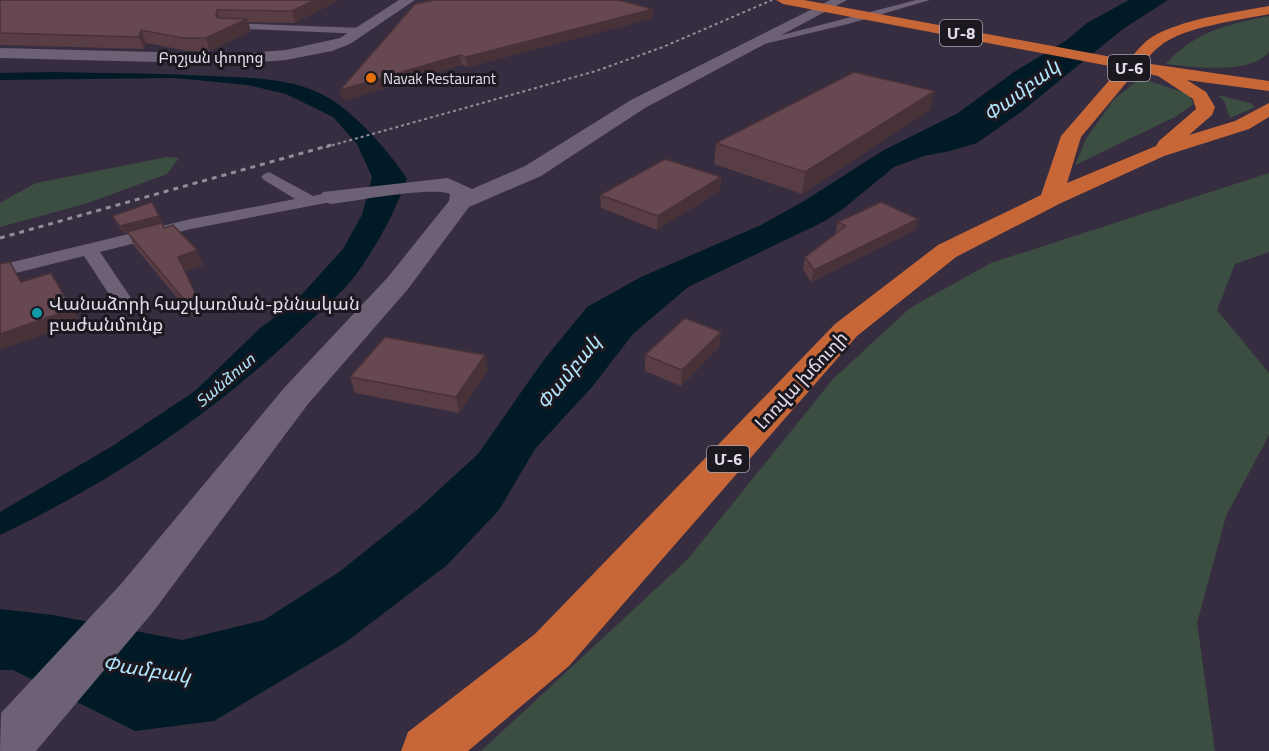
<svg xmlns="http://www.w3.org/2000/svg" width="1269" height="751" viewBox="0 0 1269 751" font-family="'Titillium Web','Noto Sans Armenian',sans-serif">
<style>
.green{fill:#3c4e41}
.water{fill:#001b27}
.lines{fill:none;stroke-linecap:round;stroke-linejoin:round}
.lane{fill:#6c6175;fill-rule:evenodd}
.street{fill:#6c6175;fill-rule:evenodd}
.secondary{fill:#6c6175;fill-rule:evenodd}
.highway{fill:#c76737;fill-rule:evenodd}
.rail-far1{stroke:#948c9b;stroke-width:2;stroke-dasharray:3 3;stroke-linecap:butt}
.rail{stroke:#948c9b;stroke-width:3;stroke-dasharray:5 5;stroke-linecap:butt}
.wall{fill:#593d45}
.shaded-wall{fill:#483238}
.building{fill:#674750;stroke:#483238;stroke-width:1.5}
.food-dot{fill:#e8710a;stroke:#1c1820;stroke-width:2}
.culture-dot{fill:#0f9aa8;stroke:#1c1820;stroke-width:2}
.labels{text-anchor:middle;dominant-baseline:central;stroke-width:6;stroke-linejoin:round;paint-order:stroke}
.far-street-label{font-size:15px;fill:#e3dde9;stroke:#1c1820}
.far-poi-label{font-size:15px;fill:#e3dde9;stroke:#1c1820;text-anchor:start}
.shield{fill:#1c1820;stroke:#a7a2ad;stroke-width:1.5}
.shield-label{font-size:16px;font-weight:bold;fill:#e3dde9}
.far-water-label{font-size:16px;font-style:italic;fill:#b3e5fc;stroke:#1c1820}
.poi-label{font-size:18px;fill:#e3dde9;stroke:#1c1820;text-anchor:start}
.street-label{font-size:18px;fill:#e3dde9;stroke:#1c1820}
.water-label{font-size:20px;font-style:italic;fill:#b3e5fc;stroke:#1c1820}
</style>
<rect width="100%" height="100%" fill="#372d40"/>
<!-- green -->
<g class="green">
<path d="M1269,16V52C1250,75 1193,67 1166,64C1194,32 1228,24 1269,16Z"/>
<path d="M1141,78L1188,94L1194,104L1175,117L1075,165L1086,139L1114,99Z"/>
<path d="M1218,95L1250,103L1255,107L1230,118L1224,101Z"/>
<path d="M167,157L179,158L167,174L85,204L0,227V203L36,183Z"/>
<path d="M1269,173V252L1235,264L1217,310L1269,373V435L1226,516L1197,623L1215,751H481L688,559L833,379L910,308L991,263Z"/>
</g>
<!-- water -->
<g class="water">
<path d="M1129,0H1168L1123,29L1021,112L977,143L950,151L924,156L894,167L843,209L823,222L688,287L633,334L592,387L535,449L499,510L447,565L346,642L214,721L135,731L13,670H0V609L53,615L182,640L264,620L339,572L418,509L478,454L543,361L587,307L641,277L761,225L804,201L884,150L958,113L1014,72L1067,40L1087,23Z"/>
<path d="M52,72C105,73 158,73 211,76C249,78 293,77 327,97C357,114 387,150 407,178C396,212 369,261 345,288C327,306 307,323 289,341C204,420 105,485 0,535V512L114,445L195,391L260,328L292,305L343,249L362,215L372,177L357,144L333,117L286,94L247,85L175,78L0,80V73Z"/>
</g>
<g class="lines">
<!-- lane -->
<g class="lane">
<path d="M916,0H930L848,24L756,46L751,43Z"/>
<path d="M225,23L363,28L368,31L363,34L222,28V24Z"/>
<path d="M269,172L313,196L331,192L339,197L331,202L191,229L100,252L133,301L130,305H116L84,256L0,277V265L191,219L295,199L264,180L261,177L264,174Z"/>
</g>
<!-- street -->
<path class="street" d="M830,0H847L645,108L541,176L469,207L408,289L308,404L153,612L36,751H0L1,713L121,584L284,388L388,277L449,201L450,194C432,186 355,201 331,204L323,202L319,197L323,192L448,178L472,189L525,166L631,100Z"/>
<!-- secondary -->
<path class="secondary" d="M399,0H415L350,44L332,51L286,60L234,64L0,58V48L234,54L286,50L340,38Z"/>
<!-- highway -->
<path class="highway" d="M776,0H804L1128,60C1136,53 1143,42 1152,37C1184,18 1233,13 1269,6V14C1241,20 1182,27 1160,46C1154,50 1149,57 1144,63L1269,81V91L1187,80L1206,92L1215,107L1212,115L1189,135L1235,121L1269,103V117L1249,129L1164,156L1059,204L956,257L857,336L569,666L468,751H401L408,732L535,634L835,324L938,245L1041,195L1061,136L1120,68L783,4ZM1136,71L1158,76L1193,99L1196,109L1159,141L1156,146L1067,183L1081,137Z"/>
<!-- rail-far1 -->
<path class="rail-far1" d="M326,147L596,71L663,47L772,0"/>
<!-- rail -->
<path class="rail" d="M0,238L331,145"/>
</g>
<!-- wall -->
<g class="wall">
<path d="M0,0H339L295,23L248,22L251,31L210,51H188L146,43L144,49L0,45Z"/>
<path d="M415,4L653,9V18L468,67L462,65L343,101Z"/>
<path d="M930,110L802,194L714,164L716,143Z"/>
<path d="M721,177L720,190L657,230L601,208L600,195Z"/>
<path d="M152,202L164,228L197,250L203,265L185,271L204,312L194,318L134,246L128,232L124,233L116,223L112,216Z"/>
<path d="M838,222L915,230L811,282L803,269L805,257L835,234Z"/>
<path d="M721,332L719,347L681,386L645,371V355Z"/>
<path d="M488,370L459,413L355,393L350,377Z"/>
</g>
<!-- shaded-wall -->
<g class="shaded-wall">
<path d="M315,0H339L295,23L292,11Z"/>
<path d="M653,9V18L468,67L466,57Z"/>
<path d="M217,10L221,22L216,16Z"/>
<path d="M247,19L251,31L210,51L206,38Z"/>
<path d="M141,30L146,43L144,49L139,37Z"/>
<path d="M460,55L462,65L343,101L340,90Z"/>
<path d="M935,91L930,110L802,194L805,172Z"/>
<path d="M721,177L720,190L657,230L658,216Z"/>
<path d="M159,216L162,224L124,233L120,226Z"/>
<path d="M918,219L915,230L811,282L814,270Z"/>
<path d="M197,250L203,265L184,271L178,257Z"/>
<path d="M51,273L80,322L0,350V334Z"/>
<path d="M197,297L204,312L194,318L187,303Z"/>
<path d="M721,332L719,347L681,386L682,370Z"/>
<path d="M485,355L488,370L459,413L456,397Z"/>
</g>
<!-- building -->
<g class="building">
<path d="M0,0H315L292,11L217,10L216,16L218,18L247,19L206,38H183L141,30L139,37L0,33Z"/>
<path d="M434,0H618L653,9L466,57L460,55L340,90L415,4Z"/>
<path d="M854,72L935,91L805,172L716,143Z"/>
<path d="M665,159L721,177L658,216L600,195Z"/>
<path d="M152,202L159,216L120,226L112,216Z"/>
<path d="M881,202L918,219L814,270L805,257L846,226L838,222Z"/>
<path d="M162,223L164,228L173,225L197,250L178,257L197,297L187,303L127,232Z"/>
<path d="M10,262L21,282L51,273L72,309L0,334V264Z"/>
<path d="M685,318L721,332L682,370L645,355Z"/>
<path d="M385,337L485,355L456,397L350,377Z"/>
</g>
<!-- markers -->
<circle class="food-dot" cx="371" cy="78" r="6"/>
<circle class="culture-dot" cx="37" cy="313" r="6"/>
<g class="labels">
<!-- far-street labels -->
<g class="far-street-label">
<text x="211" y="57">Բոշյան փողոց</text>
</g>
<!-- far-poi labels -->
<g class="far-poi-label">
<text x="383" y="78">Navak Restaurant</text>
</g>
<!-- shield labels -->
<g class="shield">
<rect x="940" y="20" width="42" height="26" rx="4.5"/>
<rect x="1108" y="55" width="42" height="26" rx="4.5"/>
<rect x="707" y="446" width="42" height="26" rx="4.5"/>
</g>
<g class="shield-label">
<text x="961" y="33">Մ-8</text>
<text x="1129" y="68">Մ-6</text>
<text x="728" y="459">Մ-6</text>
</g>
<!-- far-water labels -->
<g class="far-water-label">
<text transform="translate(225 380) rotate(-41)">Տանձուտ</text>
</g>
<!-- poi labels -->
<g class="poi-label">
<text x="49" y="303">Վանաձորի հաշվառման-քննական<tspan x="49" dy="21">բաժանմունք</tspan></text>
</g>
<!-- street labels -->
<g class="street-label">
<text transform="translate(801 380) rotate(-47)">Լոռվա խճուղի</text>
</g>
<!-- water labels -->
<g class="water-label">
<text transform="translate(1021 90) rotate(-37)">Փամբակ</text>
<text transform="translate(568 372) rotate(-51)">Փամբակ</text>
<text transform="translate(147 669) rotate(9)">Փամբակ</text>
</g>
</g>
</svg>
